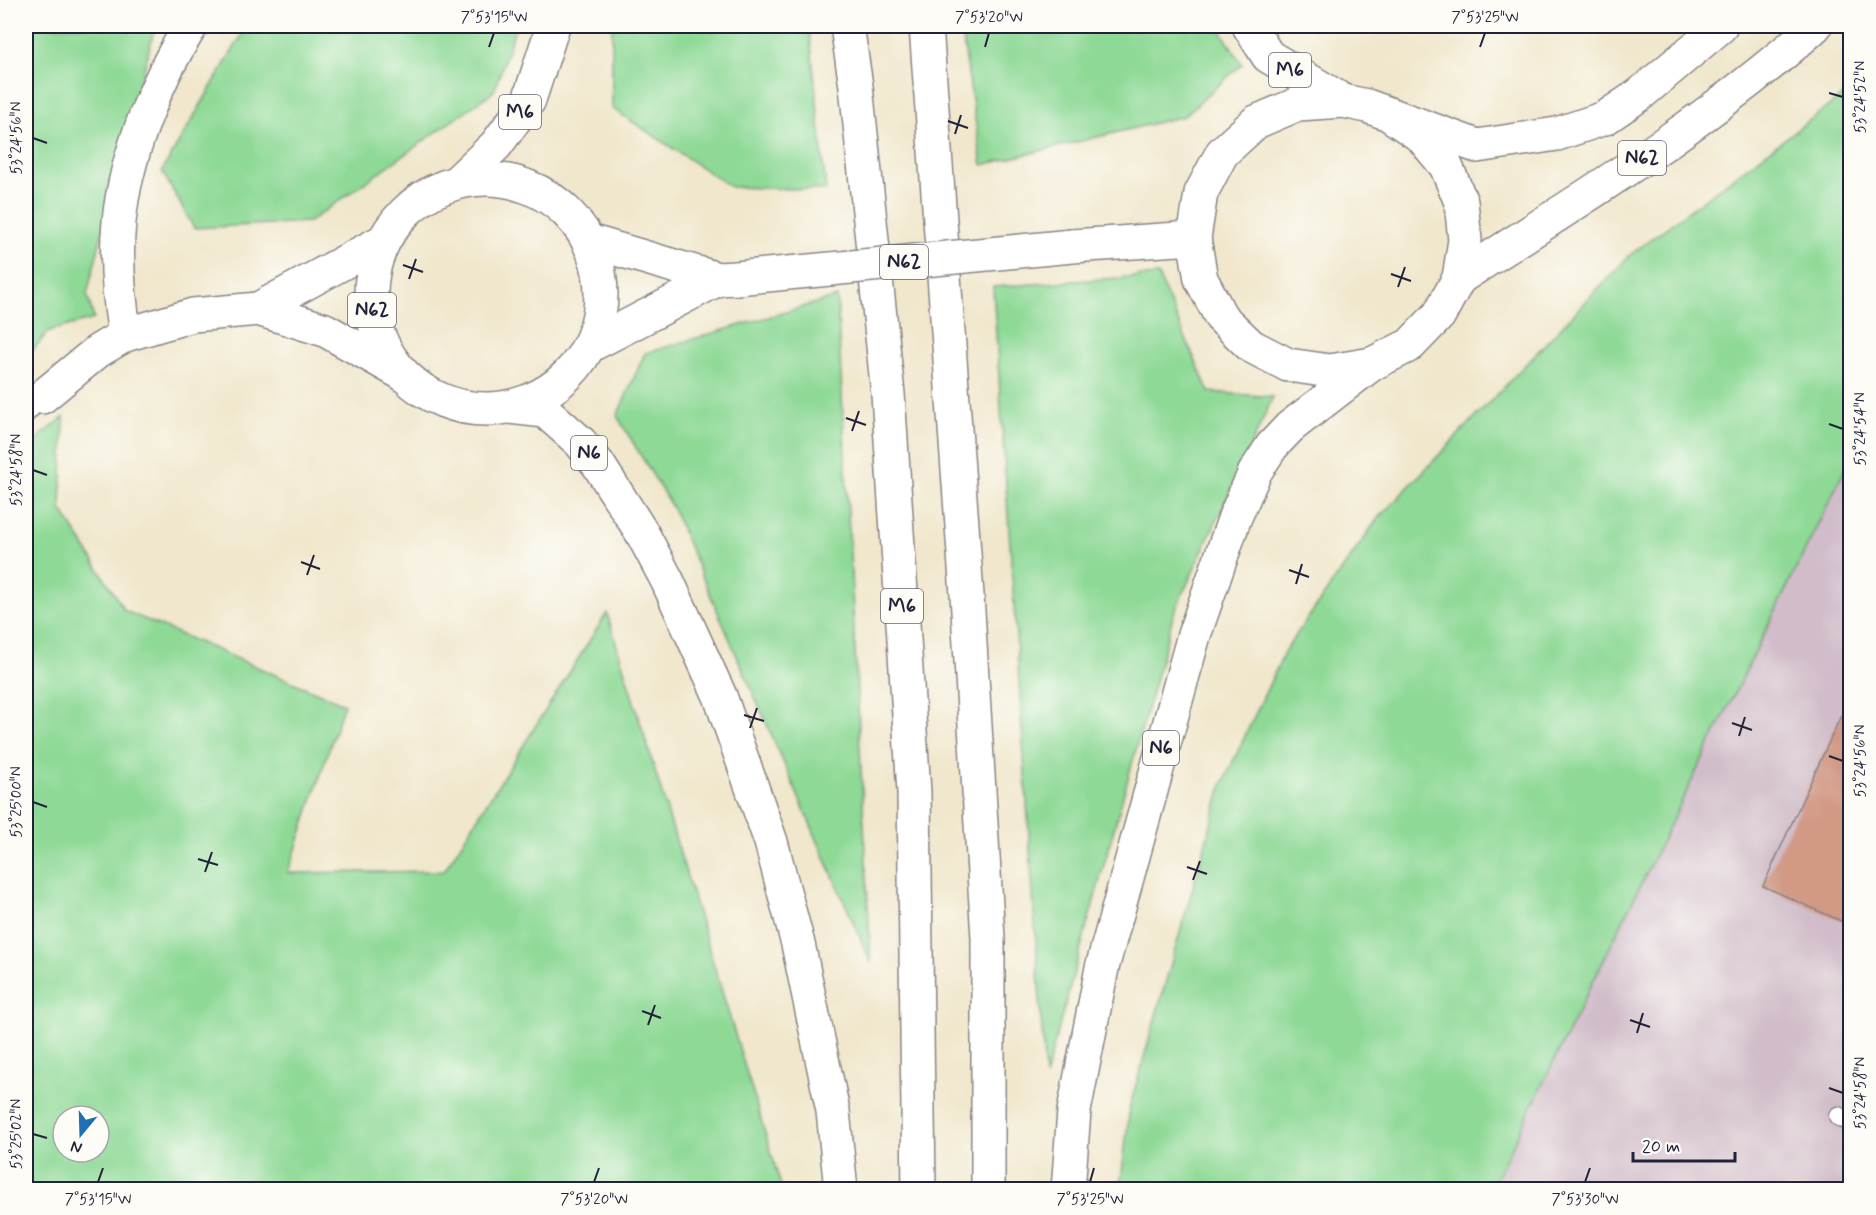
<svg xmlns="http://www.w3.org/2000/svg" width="1876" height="1215" viewBox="0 0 1876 1215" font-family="Mynerve,sans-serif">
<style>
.industrial{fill:#d1bdc9}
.green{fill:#8ed996;stroke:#587e68;stroke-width:1.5;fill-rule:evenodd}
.building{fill:#d29985}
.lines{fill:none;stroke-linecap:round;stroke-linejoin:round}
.service-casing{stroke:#898484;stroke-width:21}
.minor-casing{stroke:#898484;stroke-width:36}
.primary-casing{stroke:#898484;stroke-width:36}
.trunk-casing{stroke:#898484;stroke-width:36}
.motorway-casing{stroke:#898484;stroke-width:36}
.service{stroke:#fff;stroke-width:18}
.minor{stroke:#fff;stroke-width:33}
.primary{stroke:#fff;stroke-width:33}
.trunk{stroke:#fff;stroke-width:33}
.motorway{stroke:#fff;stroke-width:33}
.primary-bridge-casing{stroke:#898484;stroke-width:36;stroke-linecap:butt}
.primary-bridge{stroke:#fff;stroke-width:33}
.ticks{fill:none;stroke:#22223b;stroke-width:2}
.labels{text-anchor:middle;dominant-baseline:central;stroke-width:5;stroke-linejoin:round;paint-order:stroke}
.shield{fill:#fdfcf7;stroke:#646373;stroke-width:1.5}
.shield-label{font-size:20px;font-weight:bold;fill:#22223b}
.neatline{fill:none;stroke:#22223b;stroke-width:2}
.ticks-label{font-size:15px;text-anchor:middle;fill:#22223b}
</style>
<rect width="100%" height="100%" fill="#fdfcf7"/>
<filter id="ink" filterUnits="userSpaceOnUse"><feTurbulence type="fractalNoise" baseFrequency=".0167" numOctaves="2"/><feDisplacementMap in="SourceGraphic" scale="12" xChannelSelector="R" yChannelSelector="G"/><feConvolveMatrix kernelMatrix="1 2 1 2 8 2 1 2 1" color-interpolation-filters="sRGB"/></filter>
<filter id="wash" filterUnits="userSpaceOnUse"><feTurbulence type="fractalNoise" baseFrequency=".008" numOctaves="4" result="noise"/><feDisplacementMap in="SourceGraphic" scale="24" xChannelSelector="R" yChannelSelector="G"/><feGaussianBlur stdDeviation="1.35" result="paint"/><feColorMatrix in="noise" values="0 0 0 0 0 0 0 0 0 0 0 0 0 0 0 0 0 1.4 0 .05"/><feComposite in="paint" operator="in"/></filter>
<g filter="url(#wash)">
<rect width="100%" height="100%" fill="#f0e7cc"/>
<!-- industrial -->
<path class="industrial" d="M1850,459V1189H1491Z"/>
<!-- green -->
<g class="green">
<path d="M26,26H155L87,294L94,319L49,331L26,358Z"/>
<path d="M247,26H516L494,91L309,222L194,228L162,171Z"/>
<path d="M612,26H809L826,190L731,187L612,108Z"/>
<path d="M961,26H1218L1242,64L1184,116L982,165Z"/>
<path d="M1850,90V459L1491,1189H1120L1130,1106L1223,783L1285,651L1376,521L1630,255Z"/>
<path d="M1158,275L1209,392L1273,397L1174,613L1045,1077L993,287Z"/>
<path d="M837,297L871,963L672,507L617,416L645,353Z"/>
<path d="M64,417L61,509L125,611L344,704L288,873L444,871L607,613L782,1189H26V448ZM63,1116H99V1152H63Z"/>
</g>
<g id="blocks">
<!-- building -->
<path class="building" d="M1850,696V925L1763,886Z"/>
</g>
</g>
<g filter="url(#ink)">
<use href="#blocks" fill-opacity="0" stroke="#898484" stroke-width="1.5"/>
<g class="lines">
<defs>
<g id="service">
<path d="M26,413L42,397"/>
<path d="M1838,1116L1850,1122"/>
</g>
<g id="minor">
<path d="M258,309L383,241"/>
<path d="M125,335C119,298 115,260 119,222C125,158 156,79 191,26"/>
<path d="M42,397L98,351L125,335L193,315L258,309L325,330L403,374"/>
</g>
<g id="primary">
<path d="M1390,115L1422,137L1446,166L1461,202L1465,240L1459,278L1439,315L1410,345L1372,364L1330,371L1288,365L1251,346L1221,317L1201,279L1194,238L1201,193L1222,153L1256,122L1298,104L1343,101L1367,106L1477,146L1557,134L1605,118L1639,95L1721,26"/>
<circle cx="486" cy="294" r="115"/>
<path d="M589,241L718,279L736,278"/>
<path d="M1072,246L1194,238"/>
<path d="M1459,278C1581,199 1707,123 1815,26"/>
<path d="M589,346L718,279"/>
</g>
<g id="trunk">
<path d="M510,407L545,411L580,442L598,464L642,533L667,580L720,696L771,842L798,944L833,1111L841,1190"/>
<path d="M1068,1190L1074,1111L1102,968L1194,635L1235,517L1255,472L1272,446L1290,427L1372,364"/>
</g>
<g id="motorway">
<path d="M847,26L856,86L888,394L914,792L919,1190"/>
<path d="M926,26L967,595L988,938V1190"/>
<path d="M1249,26L1268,56L1343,101"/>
<path d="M458,181L496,145L529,100L553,26"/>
</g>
</defs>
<!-- service casing -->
<use href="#service" class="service-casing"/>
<!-- minor casing -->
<use href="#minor" class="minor-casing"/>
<!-- primary casing -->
<use href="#primary" class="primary-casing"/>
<!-- trunk casing -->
<use href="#trunk" class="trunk-casing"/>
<!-- motorway casing -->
<use href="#motorway" class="motorway-casing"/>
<!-- service -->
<use href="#service" class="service"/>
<!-- minor -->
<use href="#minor" class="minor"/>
<!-- primary -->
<use href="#primary" class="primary"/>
<!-- trunk -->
<use href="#trunk" class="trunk"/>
<!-- motorway -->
<use href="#motorway" class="motorway"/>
<defs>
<path id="primary-bridge" d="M736,278L1072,246"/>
</defs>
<!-- primary-bridge casing -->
<use href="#primary-bridge" class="primary-bridge-casing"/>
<!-- primary-bridge -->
<use href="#primary-bridge" class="primary-bridge"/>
</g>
</g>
<!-- ticks -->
<path class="ticks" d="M489,47L494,33M985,47L989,33M1480,47L1485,33M1829,93L1843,97M948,121L968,128M955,134L961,115M33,138L47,143M403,265L423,272M1391,274L1411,281M409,279L416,259M1398,287L1405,267M846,418L866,425M1829,424L1843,429M852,431L859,411M33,470L47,475M301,562L320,569M1289,570L1309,577M307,575L314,555M1296,584L1302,564M744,715L764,721M1732,723L1752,730M750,728L757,708M1739,736L1745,717M1829,756L1843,761M33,802L47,807M198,859L218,865M1187,867L1207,874M205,872L212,852M1193,880L1200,861M642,1011L661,1018M1630,1020L1650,1027M648,1025L655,1005M1637,1033L1643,1013M1829,1088L1843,1093M33,1134L47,1138M98,1182L103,1168M594,1182L599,1168M1090,1182L1094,1168M1585,1182L1590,1168"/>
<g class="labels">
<!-- shield labels -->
<g class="shield">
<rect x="1269" y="53" width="42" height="34" rx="4.5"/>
<rect x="499" y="95" width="42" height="34" rx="4.5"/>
<rect x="1618" y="141" width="48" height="34" rx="4.5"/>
<rect x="880" y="245" width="48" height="34" rx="4.5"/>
<rect x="348" y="293" width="48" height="34" rx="4.5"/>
<rect x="571" y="436" width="36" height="34" rx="4.5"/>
<rect x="881" y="589" width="42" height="34" rx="4.5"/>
<rect x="1143" y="731" width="36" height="34" rx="4.5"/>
</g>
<g class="shield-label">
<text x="1290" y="70">M6</text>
<text x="520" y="112">M6</text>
<text x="1642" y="158">N62</text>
<text x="904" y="262">N62</text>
<text x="372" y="310">N62</text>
<text x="589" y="453">N6</text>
<text x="902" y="606">M6</text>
<text x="1161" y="748">N6</text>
</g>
</g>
<!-- margin -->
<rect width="1876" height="1215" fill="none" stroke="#fdfcf7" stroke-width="66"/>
<!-- north arrow -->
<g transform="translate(81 1134) rotate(199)"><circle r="28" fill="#fdfcf7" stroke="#a5a5ac" stroke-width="1.5"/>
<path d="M0-4.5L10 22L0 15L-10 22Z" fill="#1f6fb2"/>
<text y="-9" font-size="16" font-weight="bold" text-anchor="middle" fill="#22223b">N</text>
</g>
<!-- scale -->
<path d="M1633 1152v9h102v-9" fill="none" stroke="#22223b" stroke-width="3"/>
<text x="1642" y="1152" font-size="18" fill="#22223b" stroke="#fdfcf7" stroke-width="4.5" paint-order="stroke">20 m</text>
<rect x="33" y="33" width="1810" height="1149" class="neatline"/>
<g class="ticks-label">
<text x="494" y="22">7°53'15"W</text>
<text x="989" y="22">7°53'20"W</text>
<text x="1485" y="22">7°53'25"W</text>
<text transform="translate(1860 97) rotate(-90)" y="5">53°24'52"N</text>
<text transform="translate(16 138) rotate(-90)" y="5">53°24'56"N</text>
<text transform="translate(1860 429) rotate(-90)" y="5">53°24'54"N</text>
<text transform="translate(16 470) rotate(-90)" y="5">53°24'58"N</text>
<text transform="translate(1860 761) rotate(-90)" y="5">53°24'56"N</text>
<text transform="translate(16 802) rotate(-90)" y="5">53°25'00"N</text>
<text transform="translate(1860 1093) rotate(-90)" y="5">53°24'58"N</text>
<text transform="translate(16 1134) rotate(-90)" y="5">53°25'02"N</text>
<text x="98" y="1204">7°53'15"W</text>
<text x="594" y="1204">7°53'20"W</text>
<text x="1090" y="1204">7°53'25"W</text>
<text x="1585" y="1204">7°53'30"W</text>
</g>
</svg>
